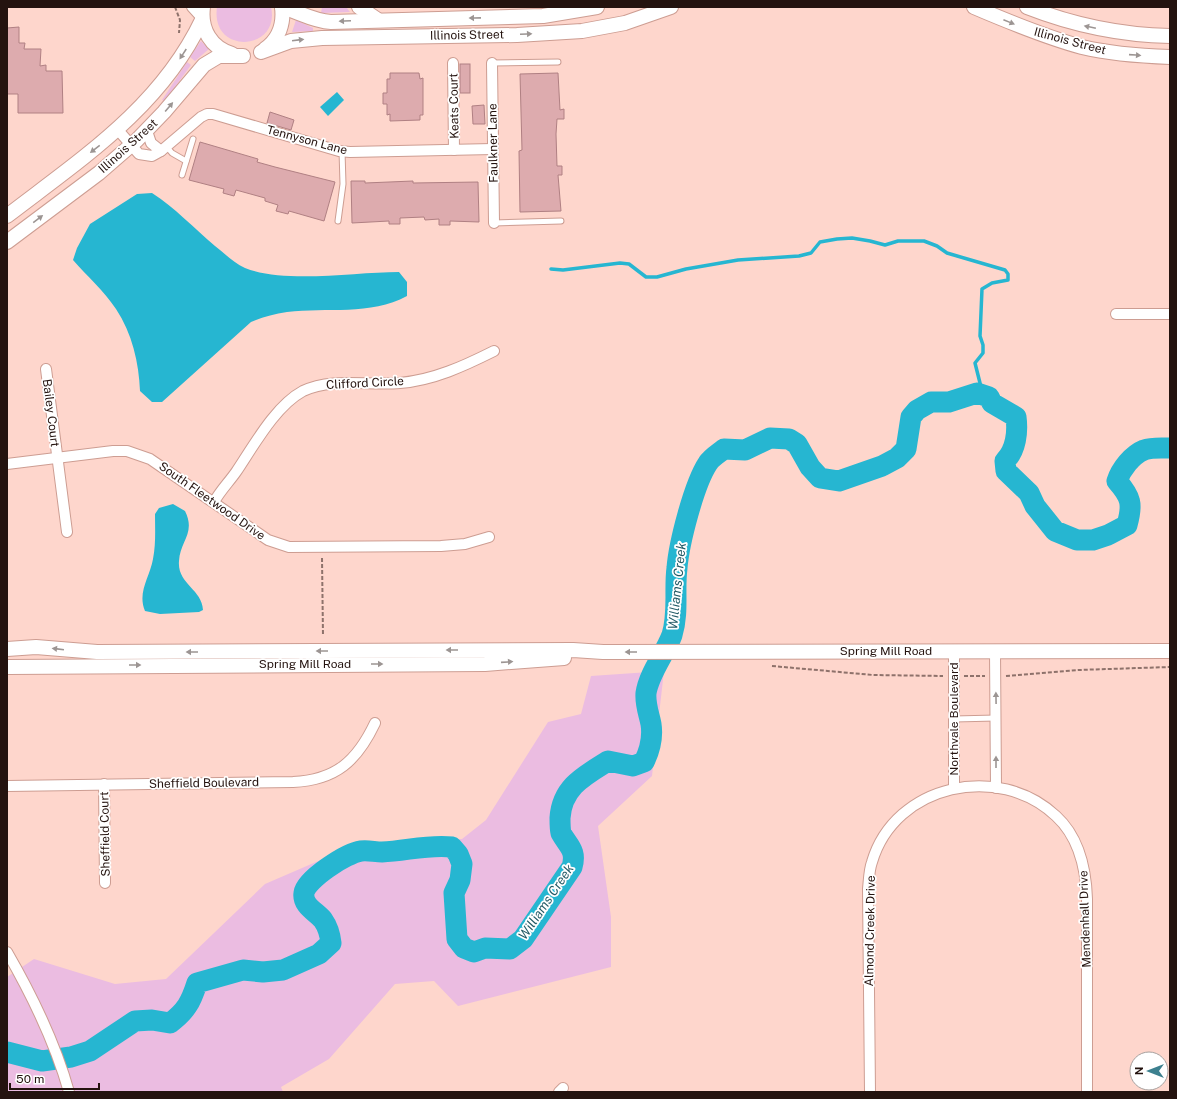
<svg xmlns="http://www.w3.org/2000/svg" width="1177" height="1099" viewBox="0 0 1177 1099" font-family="'Public Sans',sans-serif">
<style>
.green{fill:#ebbce1}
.water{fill:#26b6d1}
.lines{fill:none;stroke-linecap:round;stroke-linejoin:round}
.stream{stroke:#26b6d1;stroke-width:3.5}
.river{stroke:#26b6d1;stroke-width:21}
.building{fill:#ddabae;stroke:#b08083}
.lane-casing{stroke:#cd9d92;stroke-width:7}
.street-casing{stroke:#cd9d92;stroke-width:12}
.secondary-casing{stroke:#cd9d92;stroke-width:16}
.path{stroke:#8e726b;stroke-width:2;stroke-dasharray:4 2;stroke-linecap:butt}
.lane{stroke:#fff;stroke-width:5}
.street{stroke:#fff;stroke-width:10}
.secondary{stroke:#fff;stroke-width:14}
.oneway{fill:#9c9593}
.labels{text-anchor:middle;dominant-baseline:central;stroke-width:3.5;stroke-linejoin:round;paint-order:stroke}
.street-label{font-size:12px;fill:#24130f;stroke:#fff}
.water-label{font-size:13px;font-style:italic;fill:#245b66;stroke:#fff}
</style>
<rect width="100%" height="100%" fill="#fed6cc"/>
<!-- green -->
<g class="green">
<path d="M217,7H271C281,51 210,56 217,7Z"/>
<path d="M322,7H346L350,12L321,13Z"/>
<path d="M296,20L313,28V31L292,32Z"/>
<path d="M201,41L209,49L195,61L190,57Z"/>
<path d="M187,62L191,65L167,98L164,101L162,100Z"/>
<path d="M664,671L652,776L598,826L611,917V967L458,1006L434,981L395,984L329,1059L281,1087L283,1092H7V977L34,959L115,984L166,979L265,884L360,843L462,839L486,820L548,722L581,714L591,676Z"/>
</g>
<!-- water -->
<g class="water">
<path d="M337,92L344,100L328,116L320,107Z"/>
<path d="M152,193C175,208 194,228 215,246C224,253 234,263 245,268C285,284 355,272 399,272L407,282V296C370,316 327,307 287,312C274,314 263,317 251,322L162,402H152L140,391C139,363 132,333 116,309C104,291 87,276 73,260L77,248L90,224L137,194Z"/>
<path d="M173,504L185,511C196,533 180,541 179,561C177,584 202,589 203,610L199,612L160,614L145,611C137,592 150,577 153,559C156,544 155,529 155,514L159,508Z"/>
</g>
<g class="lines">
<!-- stream -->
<path class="stream" d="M551,269L563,270L620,263L629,264L646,277H657L686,269L738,260L799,256L811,253L820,242L837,239L852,238L870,241L885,245L898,241H924L937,246L947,253L1005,270L1008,274V280L992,283L982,289L980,336L983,345V353L975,363L983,395"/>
<!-- river -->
<path class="river" d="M7,1052L42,1061L71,1057L90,1051L135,1021L152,1020L170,1023C186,1011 191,1002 197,983L243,970L263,972L283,970L319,954L331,943C330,934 328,927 323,920C317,912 302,906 304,893C306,879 347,853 361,851C368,850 375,852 382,852C406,851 429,844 452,847L458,854L462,864L460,880L454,893L457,939L464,948L474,952L485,948L510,949L523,939L572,867C577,850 568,846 561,833C560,829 560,822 560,818C562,787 584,776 608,761L633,766L644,762C650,750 653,737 651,724C649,714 645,704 646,693C649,673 665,654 672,635C679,612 674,590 677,568C679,543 694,484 708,463C711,458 719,453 724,449L745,450L770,438L789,439L797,444L810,467L820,478L839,481L882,466L897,458L906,449L911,417L917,410L931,402H949L977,393L989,397L992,403L1016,417C1018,432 1016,450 1005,461L1006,471L1029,493L1035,506L1055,531L1077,540H1093L1108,535L1127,525C1133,504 1131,497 1117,481C1121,469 1132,455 1144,450C1152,447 1162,448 1170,448"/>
</g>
<!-- building -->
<g class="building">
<path d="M19,27V43H25L24,49H41L40,66L46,65V71H62L63,113H18V94H7V28Z"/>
<rect x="460" y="64" width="10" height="29"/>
<path d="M390,73H419L420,79L423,78V115H420V120L390,121V114L387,115V104H383V93H387V79H390Z"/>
<path d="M558,73L560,110L564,109V119H557L556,134L557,166H562V175H558L561,211L520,212L519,151L522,150L520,74Z"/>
<path d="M484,105L485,124H473L472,106Z"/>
<path d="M270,112L294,120L291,130L267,123Z"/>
<path d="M200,142L258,159L257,162L275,167L335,182L324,221L289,211L288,214L276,211L278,205L265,201V198L236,190L234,196L223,193L224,189L189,180Z"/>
<path d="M351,181H365V183L413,181V183L478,182L479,222L450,221V225H439V219L425,220L424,217L400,218V224H389V221L352,223Z"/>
</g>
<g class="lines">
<defs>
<g id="lane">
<path d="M492,63L558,62"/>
<path d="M167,147L172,153L186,161"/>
<path d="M182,175L193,139"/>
<path d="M338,221L343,184L342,151"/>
<path d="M494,223L561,221"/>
<path d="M954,719L996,718"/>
</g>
<g id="street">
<path d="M192,7L202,18"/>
<path d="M453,63L454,150"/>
<path d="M492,63L494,223"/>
<path d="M118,130L139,154L152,156L161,151L201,117L207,114H213L339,151L350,152L493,149"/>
<path d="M147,131L151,143L161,151"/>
<path d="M1116,314H1170"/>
<path d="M46,369L67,532"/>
<path d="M7,464L113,451H127L150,459L268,540L289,547L441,546L465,544L489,537"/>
<path d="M214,502C220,491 229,482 236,472C253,447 275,406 303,391C332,377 368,386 400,383C434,380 464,366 494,351"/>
<path d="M995,651L996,788"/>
<path d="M104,784L105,883"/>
<path d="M7,786L293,782C336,780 357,761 375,723"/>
<path d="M954,787V651"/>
<path d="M7,952C33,997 55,1042 69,1092"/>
<path d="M559,1092L563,1088"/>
<path d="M870,1092L868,889C869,880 869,870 872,862C895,784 999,762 1056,816C1079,837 1086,868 1087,899V1092"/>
</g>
<g id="secondary">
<path d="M203,7C200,29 211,48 232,54"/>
<path d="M282,7C299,12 313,21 331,22L543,16L597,7"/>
<path d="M359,7L378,20"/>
<path d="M974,7C1009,22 1045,37 1082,47C1111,54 1141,56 1170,57"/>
<path d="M1027,7C1073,25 1120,35 1170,36"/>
<path d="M265,49C279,39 284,23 282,7"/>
<path d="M261,52L291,41L322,38L517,35L582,31L625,23L671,7"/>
<path d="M7,216C81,159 160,108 202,20"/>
<path d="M7,242L99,173L137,140L164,112L204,65L219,56H243"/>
<path d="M7,649L36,647L97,652L573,650L603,652L1170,651"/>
<path d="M7,667L485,664L564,658"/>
</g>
</defs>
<!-- lane casing -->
<use href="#lane" class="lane-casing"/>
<!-- street casing -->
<use href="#street" class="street-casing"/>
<!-- secondary casing -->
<use href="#secondary" class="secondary-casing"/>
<!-- path -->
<g class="path">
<path d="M175,7L180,20L179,33"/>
<path d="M322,558L323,636"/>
<path d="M772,666L873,675L943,676"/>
<path d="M964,676H985"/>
<path d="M1006,676L1078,670L1170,667"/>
</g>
<!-- lane -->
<use href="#lane" class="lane"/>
<!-- street -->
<use href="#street" class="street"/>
<!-- secondary -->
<use href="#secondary" class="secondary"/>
</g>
<!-- one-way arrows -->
<defs><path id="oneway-solid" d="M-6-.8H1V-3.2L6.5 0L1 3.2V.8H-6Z"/></defs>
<g class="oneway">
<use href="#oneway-solid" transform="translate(475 18) rotate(179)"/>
<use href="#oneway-solid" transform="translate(345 21) rotate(178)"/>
<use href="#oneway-solid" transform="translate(1009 22) rotate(22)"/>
<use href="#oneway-solid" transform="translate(1090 27) rotate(-168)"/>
<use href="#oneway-solid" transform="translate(526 34) rotate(-3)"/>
<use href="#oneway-solid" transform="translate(298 40) rotate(-7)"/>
<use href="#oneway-solid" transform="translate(183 54) rotate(123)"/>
<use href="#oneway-solid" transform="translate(1135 55) rotate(4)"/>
<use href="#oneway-solid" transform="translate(169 107) rotate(-50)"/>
<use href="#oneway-solid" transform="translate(95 149) rotate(142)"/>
<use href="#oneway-solid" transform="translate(38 219) rotate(-37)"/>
<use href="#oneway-solid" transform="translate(58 649) rotate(-173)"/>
<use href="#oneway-solid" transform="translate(452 650) rotate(180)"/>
<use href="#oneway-solid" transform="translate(322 651) rotate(180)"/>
<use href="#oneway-solid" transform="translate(192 652) rotate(180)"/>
<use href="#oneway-solid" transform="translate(631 652) rotate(180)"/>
<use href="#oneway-solid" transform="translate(507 662) rotate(-4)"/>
<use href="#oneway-solid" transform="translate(377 664)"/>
<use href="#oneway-solid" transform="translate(135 665)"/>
<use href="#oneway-solid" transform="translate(996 698) rotate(-91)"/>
<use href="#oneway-solid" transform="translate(996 762) rotate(-90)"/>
</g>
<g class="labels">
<!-- street labels -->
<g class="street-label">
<text transform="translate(467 35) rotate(-1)">Illinois Street</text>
<text transform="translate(1070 41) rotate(15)">Illinois Street</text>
<text transform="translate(454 106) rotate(-91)">Keats Court</text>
<text transform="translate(307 140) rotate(15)">Tennyson Lane</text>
<text transform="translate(493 143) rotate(-91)">Faulkner Lane</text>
<text transform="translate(128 146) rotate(-42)">Illinois Street</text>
<text transform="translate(365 383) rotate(-3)">Clifford Circle</text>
<text transform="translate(51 413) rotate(83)">Bailey Court</text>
<text transform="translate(212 501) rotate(35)">South Fleetwood Drive</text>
<text x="886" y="651">Spring Mill Road</text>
<text x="305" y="664">Spring Mill Road</text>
<text transform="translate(954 719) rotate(-90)">Northvale Boulevard</text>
<text transform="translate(204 783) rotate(-1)">Sheffield Boulevard</text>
<text transform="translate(105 834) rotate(-91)">Sheffield Court</text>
<text transform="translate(1085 919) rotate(-92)">Mendenhall Drive</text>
<text transform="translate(870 931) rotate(-89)">Almond Creek Drive</text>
</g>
<!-- water labels -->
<g class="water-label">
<text transform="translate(677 586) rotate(-84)">Williams Creek</text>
<text transform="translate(546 902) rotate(-56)">Williams Creek</text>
</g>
</g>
<!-- border -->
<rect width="1177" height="1099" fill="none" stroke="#24130f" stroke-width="16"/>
<!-- north arrow -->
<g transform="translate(1149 1071) rotate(270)"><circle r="19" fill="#ffffff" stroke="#a7a19f"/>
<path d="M0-3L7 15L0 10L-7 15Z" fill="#3c808f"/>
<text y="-6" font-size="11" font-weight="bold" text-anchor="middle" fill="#24130f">N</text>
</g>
<!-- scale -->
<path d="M10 1083v6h89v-6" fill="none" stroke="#24130f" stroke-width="2"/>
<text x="16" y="1083" font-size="12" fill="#24130f" stroke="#ffffff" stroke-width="3" paint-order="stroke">50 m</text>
</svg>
